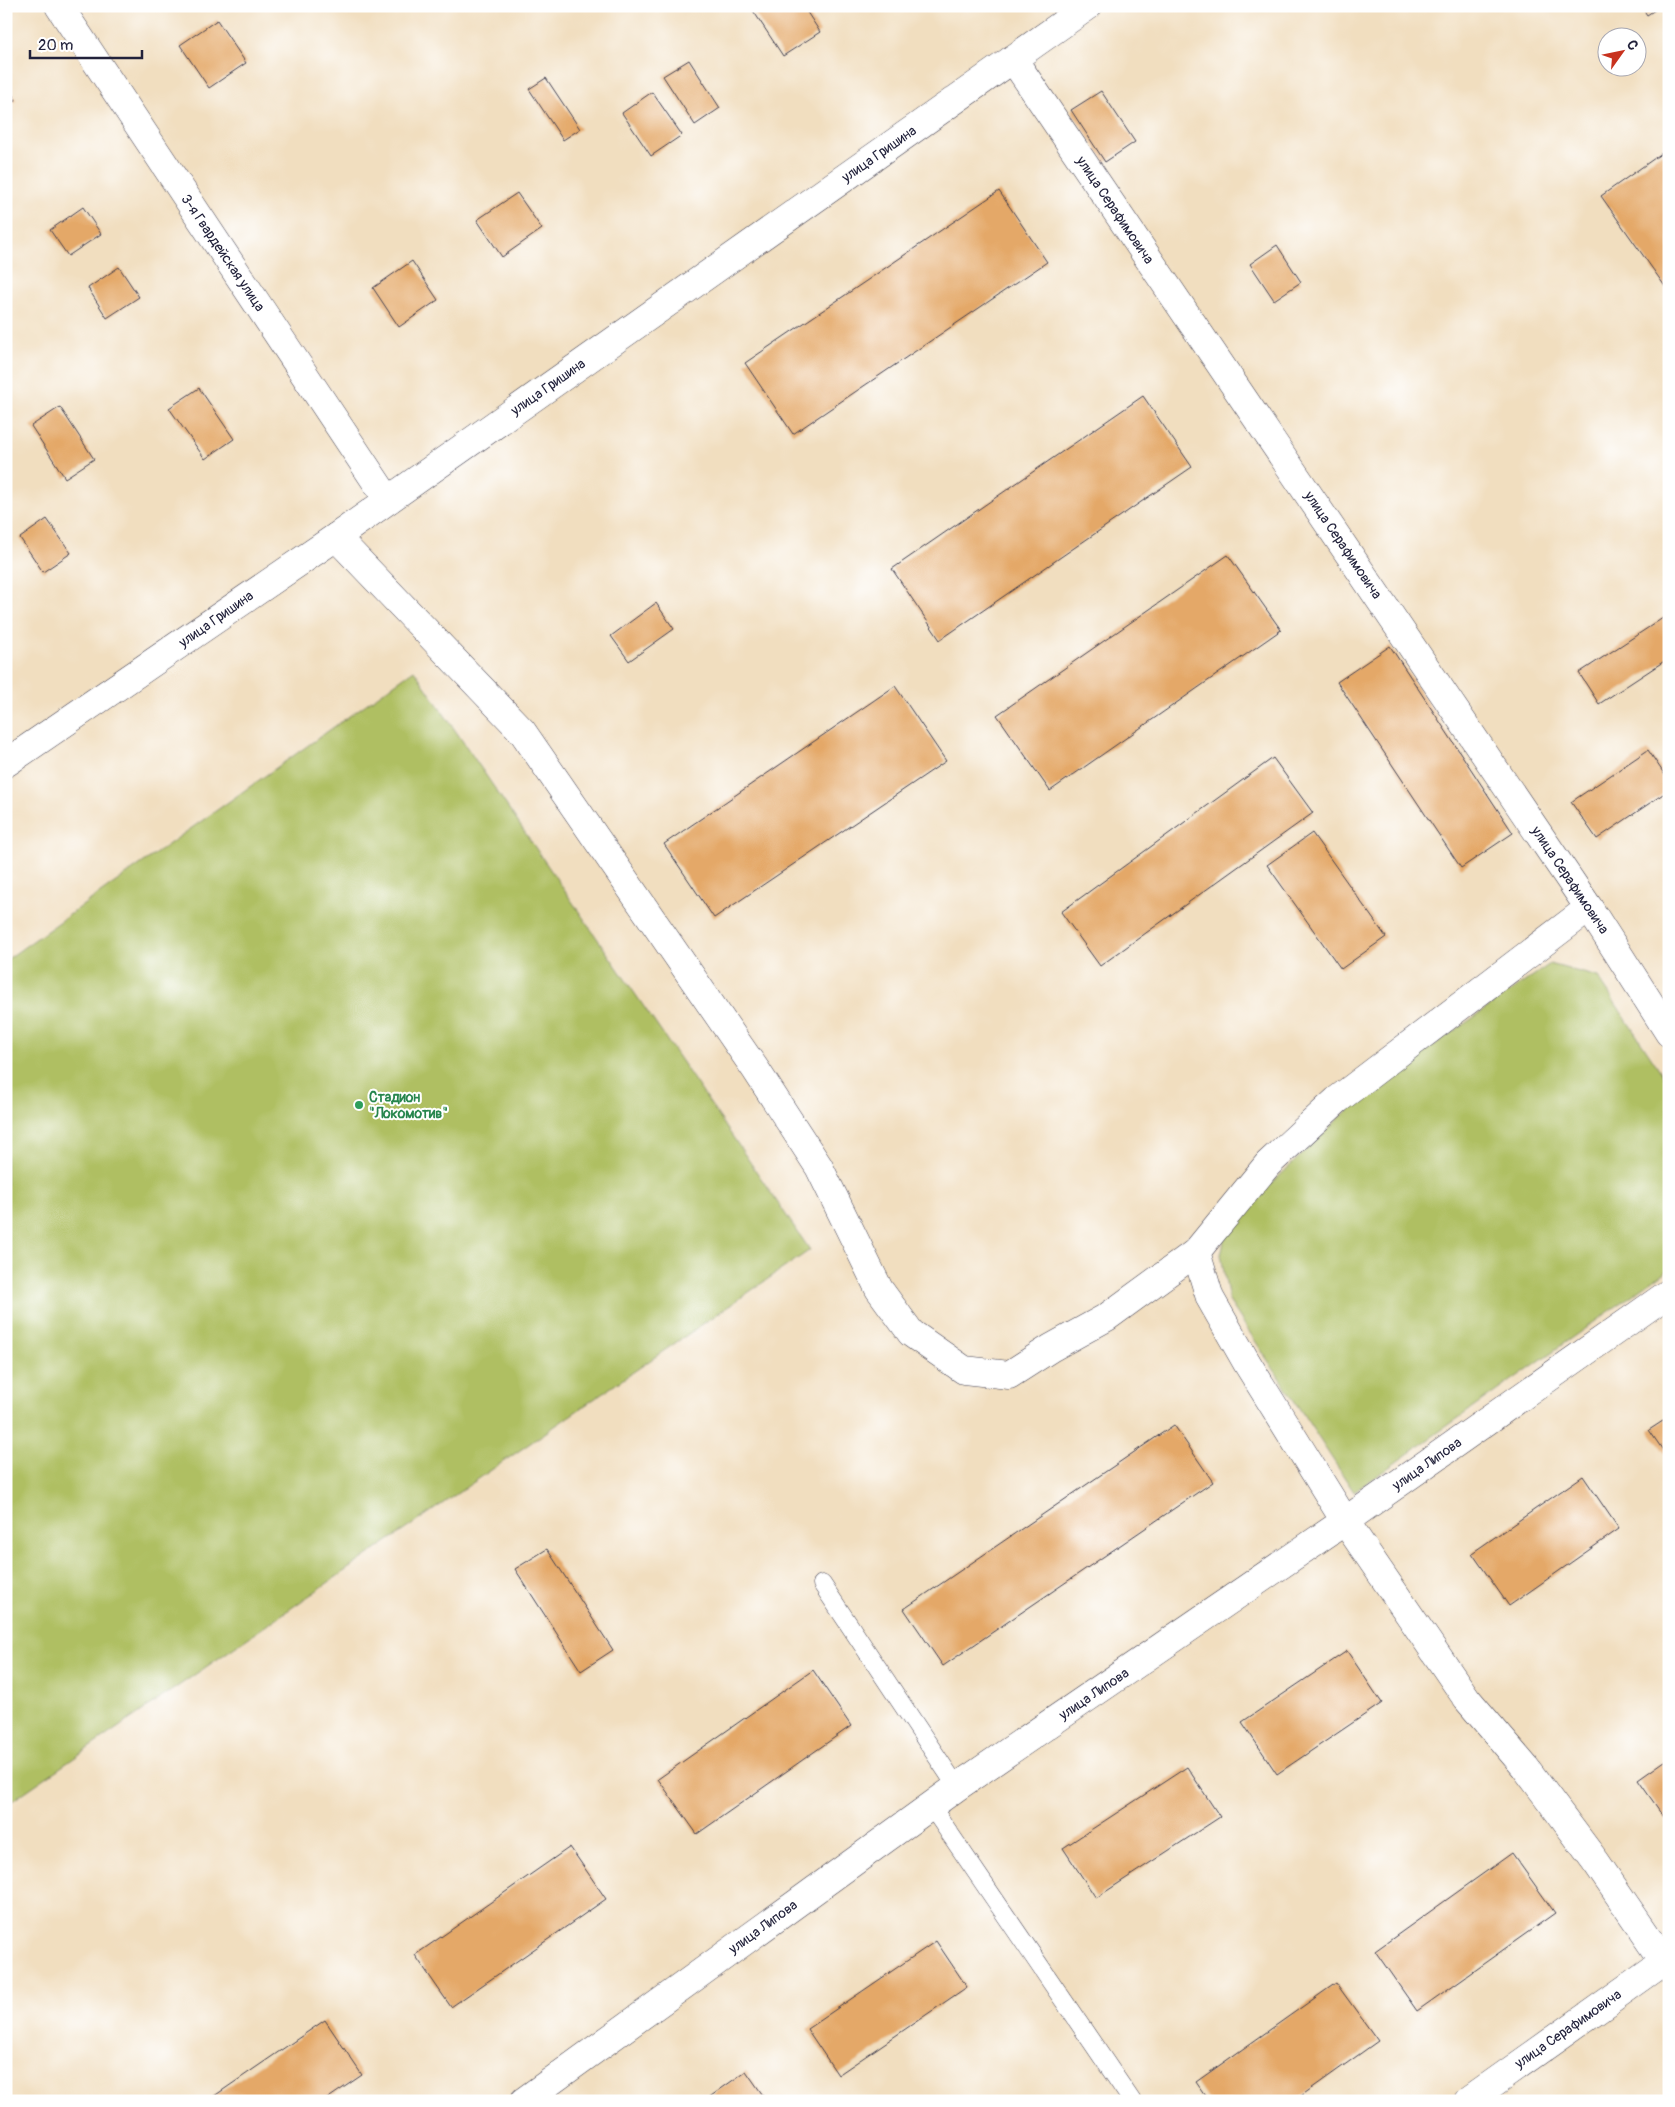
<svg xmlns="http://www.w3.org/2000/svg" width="1675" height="2107" viewBox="0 0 1675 2107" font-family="Pangolin,sans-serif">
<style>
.green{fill:#afbf62;stroke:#68704e}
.building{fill:#e4a867}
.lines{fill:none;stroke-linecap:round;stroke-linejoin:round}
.service-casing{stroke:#413e4f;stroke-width:19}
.minor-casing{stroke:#413e4f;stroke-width:29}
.service{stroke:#fff;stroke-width:18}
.minor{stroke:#fff;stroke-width:28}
.leisure-dot{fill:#2e9e5b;stroke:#fff;stroke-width:2}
.labels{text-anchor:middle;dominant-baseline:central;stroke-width:4;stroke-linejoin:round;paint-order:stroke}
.street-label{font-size:14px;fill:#22223b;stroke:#fff}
.leisure-label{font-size:14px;font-weight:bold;fill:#27864d;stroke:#fff;text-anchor:start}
</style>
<rect width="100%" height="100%" fill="#fff"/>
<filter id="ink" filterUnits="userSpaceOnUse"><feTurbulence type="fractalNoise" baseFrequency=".02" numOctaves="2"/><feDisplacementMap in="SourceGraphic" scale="10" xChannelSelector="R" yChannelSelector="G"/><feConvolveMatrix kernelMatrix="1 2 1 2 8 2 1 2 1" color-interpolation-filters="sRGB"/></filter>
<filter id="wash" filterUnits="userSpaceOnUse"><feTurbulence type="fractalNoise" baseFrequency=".0096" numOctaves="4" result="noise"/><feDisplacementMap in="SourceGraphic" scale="20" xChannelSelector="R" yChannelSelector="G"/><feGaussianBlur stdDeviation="1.12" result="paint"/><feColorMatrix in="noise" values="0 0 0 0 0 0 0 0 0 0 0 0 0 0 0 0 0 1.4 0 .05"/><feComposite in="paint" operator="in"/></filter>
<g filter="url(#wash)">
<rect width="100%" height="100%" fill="#f1debf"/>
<!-- green -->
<g class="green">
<path d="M414,670L810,1250L6,1805V960Z"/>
<path d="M1550,964L1598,977L1669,1084V1269L1354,1492L1229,1301L1221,1254L1226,1233L1268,1187L1350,1108L1414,1059Z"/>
</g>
<g id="blocks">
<!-- building -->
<g class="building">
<path d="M750,6H803L820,32L783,56Z"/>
<path d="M1641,6H1661L1647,15Z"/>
<path d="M217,20L246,63L209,88L180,45Z"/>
<path d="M689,60L720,108L695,125L663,76Z"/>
<path d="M546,78L580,129L563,140L529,89Z"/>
<path d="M6,85L16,100L6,106Z"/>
<path d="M1101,91L1135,142L1105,162L1071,110Z"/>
<path d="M652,92L682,135L651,156L622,113Z"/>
<path d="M1662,153L1669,163V292L1601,196Z"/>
<path d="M999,191L1047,262L793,434L745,363Z"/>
<path d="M517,193L542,229L502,257L477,220Z"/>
<path d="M83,207L101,234L68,256L50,230Z"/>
<path d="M1277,245L1301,282L1274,300L1250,264Z"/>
<path d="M412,261L438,300L399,327L373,288Z"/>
<path d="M119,267L139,297L107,318L88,288Z"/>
<path d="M199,388L234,439L205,459L169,408Z"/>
<path d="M1143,396L1192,467L940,640L892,569Z"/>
<path d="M60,407L94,459L65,478L31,426Z"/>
<path d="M47,519L71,553L43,572L20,538Z"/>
<path d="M1228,555L1281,630L1050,791L997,715Z"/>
<path d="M656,603L674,629L629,661L611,636Z"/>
<path d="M1669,614V658L1599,704L1579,673Z"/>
<path d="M1390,646L1513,833L1461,868L1337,682Z"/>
<path d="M895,686L946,761L714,918L664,844Z"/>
<path d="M1648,750L1669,781V790L1597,839L1571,802Z"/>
<path d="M1273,758L1313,813L1100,966L1061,912Z"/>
<path d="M1312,833L1386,937L1341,969L1267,865Z"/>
<path d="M1669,1417V1459L1649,1430Z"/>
<path d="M1174,1425L1213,1482L943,1666L904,1609Z"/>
<path d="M1583,1476L1619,1529L1509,1606L1472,1553Z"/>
<path d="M547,1549L613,1650L581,1671L515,1569Z"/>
<path d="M1347,1651L1382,1703L1277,1774L1242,1722Z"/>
<path d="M813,1670L851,1726L697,1834L658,1779Z"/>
<path d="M1669,1758V1824L1638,1780Z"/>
<path d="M1187,1767L1220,1817L1096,1898L1063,1848Z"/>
<path d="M570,1847L606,1899L451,2007L415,1955Z"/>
<path d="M1512,1853L1555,1913L1417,2011L1375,1951Z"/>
<path d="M936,1941L967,1987L838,2075L807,2029Z"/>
<path d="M1336,1983L1378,2041L1294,2101H1209L1196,2082Z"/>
<path d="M325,2020L362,2075L324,2101H207Z"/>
<path d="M746,2071L767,2101H704Z"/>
</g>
</g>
</g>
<g filter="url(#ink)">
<use href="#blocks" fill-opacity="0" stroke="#413e4f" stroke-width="1"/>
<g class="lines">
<defs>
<g id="service">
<path d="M822,1584L957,1787"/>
<path d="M931,1806L1132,2101"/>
</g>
<g id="minor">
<path d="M59,6L388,500"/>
<path d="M1013,59L1589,908L1669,1033"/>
<path d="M336,537L522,731L756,1070L819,1167L879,1289L911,1333L964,1370L1009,1375L1051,1348L1107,1317L1196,1252L1268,1164L1337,1100L1589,908"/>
<path d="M6,763L336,537L1088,6"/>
<path d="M1196,1252L1210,1298L1247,1363L1345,1521L1467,1699L1525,1767L1596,1862L1664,1961"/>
<path d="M524,2101L957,1787L1345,1521L1669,1293"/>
<path d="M1468,2101L1669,1958"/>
</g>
</defs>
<!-- service casing -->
<use href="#service" class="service-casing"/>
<!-- minor casing -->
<use href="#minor" class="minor-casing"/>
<!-- service -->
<use href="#service" class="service"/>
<!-- minor -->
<use href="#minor" class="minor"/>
</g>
</g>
<!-- markers -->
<circle class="leisure-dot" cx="359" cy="1105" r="5"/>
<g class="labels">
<!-- street labels -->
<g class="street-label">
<text transform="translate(879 154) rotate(-35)">улица Гришина</text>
<text transform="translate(1115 210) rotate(56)">улица Серафимовича</text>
<text transform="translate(223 253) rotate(56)">3-я Гвардейская улица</text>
<text transform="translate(548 387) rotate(-35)">улица Гришина</text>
<text transform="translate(1343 545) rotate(56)">улица Серафимовича</text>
<text transform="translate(216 619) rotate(-35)">улица Гришина</text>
<text transform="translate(1570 880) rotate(56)">улица Серафимовича</text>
<text transform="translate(1427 1464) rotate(-35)">улица Липова</text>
<text transform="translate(1094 1694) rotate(-34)">улица Липова</text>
<text transform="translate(763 1927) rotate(-36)">улица Липова</text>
<text transform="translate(1568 2029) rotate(-35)">улица Серафимовича</text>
</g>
<!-- leisure labels -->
<g class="leisure-label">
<text x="369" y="1097">Стадион<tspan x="369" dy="16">"Локомотив"</tspan></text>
</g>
</g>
<!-- margin -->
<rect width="1675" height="2107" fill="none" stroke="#fff" stroke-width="25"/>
<!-- north arrow -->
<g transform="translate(1622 52) rotate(57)"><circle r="24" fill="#ffffff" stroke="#a7a7b1"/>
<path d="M0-4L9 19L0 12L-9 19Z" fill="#c8321e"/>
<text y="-8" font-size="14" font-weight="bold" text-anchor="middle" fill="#22223b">С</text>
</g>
<!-- scale -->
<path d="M30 50v8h112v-8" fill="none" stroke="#22223b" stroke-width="2.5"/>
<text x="38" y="50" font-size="15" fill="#22223b" stroke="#ffffff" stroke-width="4" paint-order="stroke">20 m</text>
</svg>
